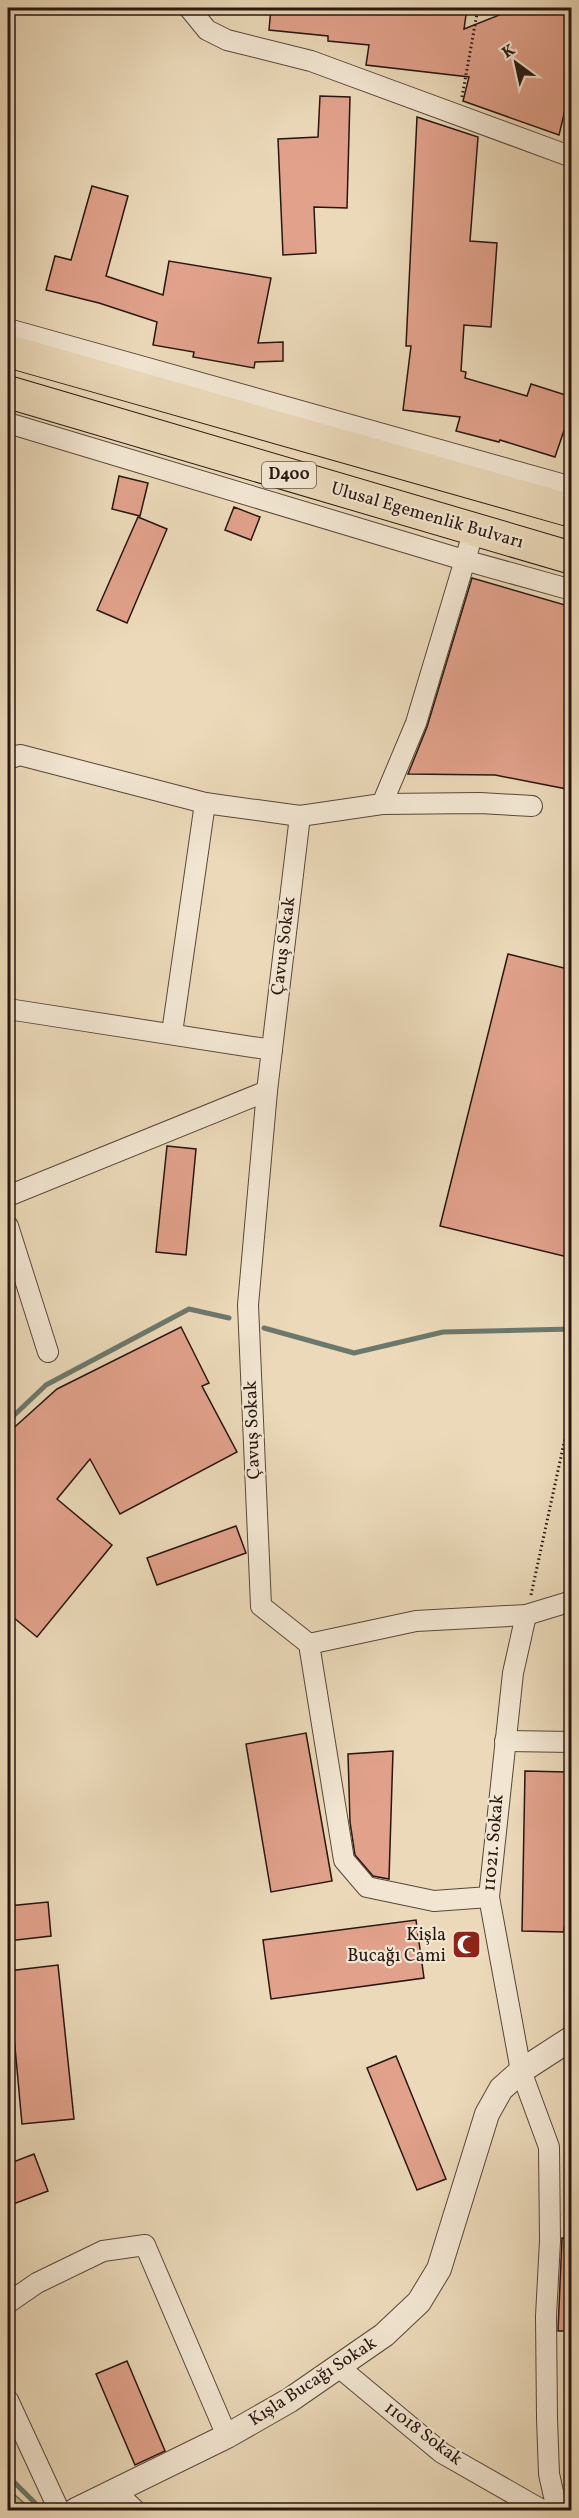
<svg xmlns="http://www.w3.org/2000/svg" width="579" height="2518" viewBox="0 0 579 2518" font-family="Vollkorn,serif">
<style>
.green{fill:#babf8e;stroke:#716a4f;stroke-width:1.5}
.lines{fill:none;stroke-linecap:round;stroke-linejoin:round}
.stream{stroke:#6c786d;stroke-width:5}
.building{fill:#e1a18b;stroke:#281610;stroke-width:1.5}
.minor-casing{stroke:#59473a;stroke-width:22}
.tertiary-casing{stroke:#59473a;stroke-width:26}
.trunk-casing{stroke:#281610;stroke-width:34}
.path{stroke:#281610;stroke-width:3;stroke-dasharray:1.5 3;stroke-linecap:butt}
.minor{stroke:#f2e6d2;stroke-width:20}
.tertiary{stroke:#f2e6d2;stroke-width:24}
.trunk{stroke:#ebd9b9;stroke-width:32}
.labels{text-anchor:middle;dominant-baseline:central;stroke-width:4.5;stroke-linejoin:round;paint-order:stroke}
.shield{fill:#f2e6d2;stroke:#65544a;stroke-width:1.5}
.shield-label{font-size:16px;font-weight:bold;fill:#281610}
.street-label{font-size:18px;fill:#281610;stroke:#f2e6d2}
.poi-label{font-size:18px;fill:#281610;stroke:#f2e6d2;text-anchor:end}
</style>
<rect width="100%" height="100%" fill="#ebd9b9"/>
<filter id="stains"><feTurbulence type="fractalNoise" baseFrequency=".00333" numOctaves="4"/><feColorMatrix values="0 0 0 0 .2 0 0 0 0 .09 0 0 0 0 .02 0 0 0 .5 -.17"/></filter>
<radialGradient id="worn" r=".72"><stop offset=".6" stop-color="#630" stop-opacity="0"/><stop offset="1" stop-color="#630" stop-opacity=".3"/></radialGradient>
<!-- green -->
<path class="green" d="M8,2489L32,2510H8Z"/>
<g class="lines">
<!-- stream -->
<g class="stream">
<path d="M264,1328L354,1353L443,1332L572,1329"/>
<path d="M8,1421L46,1385L189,1309L229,1318"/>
<path d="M8,2476L40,2508"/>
</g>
</g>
<!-- building -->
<g class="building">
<path d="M271,8H467L464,29L517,8H572V81L559,135L463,101L469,77L366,65L369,45L328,41V36L269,30Z"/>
<path d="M320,96L350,97L347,208L314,207L316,253L283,255L278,139L318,137Z"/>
<path d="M417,117L478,137L470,241L497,243L491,327L464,325L461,371L466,372L465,378L527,396L531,384L572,397V407L555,457L500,440L499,442L456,431L460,417L403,410L411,346H406Z"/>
<path d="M92,186L128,196L106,276L163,295L169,261L271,278L258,343L283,342V361L255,362L254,368L193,357L194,352L153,345L157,322L99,303L46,290L55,256L71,260Z"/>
<path d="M119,476L148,483L140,516L112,509Z"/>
<path d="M234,507L260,517L251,540L225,530Z"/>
<path d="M138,517L167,529L127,623L97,610Z"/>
<path d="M472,578L572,607V790L495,775L408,774L427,727Z"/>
<path d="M508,954L572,970V1258L440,1226Z"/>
<path d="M167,1146L196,1149L186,1255L156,1252Z"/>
<path d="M181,1327L209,1383L202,1386L237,1452L120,1514L90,1459L57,1499L112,1545L37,1637L8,1613V1433L57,1389Z"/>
<path d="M236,1526L246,1553L157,1585L147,1558Z"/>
<path d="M306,1733L332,1881L271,1892L246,1744Z"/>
<path d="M393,1751L389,1879L373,1876L355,1855L350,1822L348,1754Z"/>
<path d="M525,1771L566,1772V1801H572V1928H564V1932L522,1931Z"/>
<path d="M48,1902L51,1936L8,1941V1906Z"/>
<path d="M416,1920L424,1978L271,1999L263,1940Z"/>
<path d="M58,1965L74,2119L22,2124L8,1971Z"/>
<path d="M396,2056L446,2179L417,2190L367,2068Z"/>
<path d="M34,2154L48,2191L8,2206V2164Z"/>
<path d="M562,2238L572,2239V2331H558Z"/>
<path d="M127,2361L165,2451L135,2465L96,2374Z"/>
</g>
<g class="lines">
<defs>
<g id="minor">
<path d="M189,8L207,30L227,40L311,61L572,157"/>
<path d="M8,329L572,487"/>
<path d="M8,423L464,560L572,590"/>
<path d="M8,759L20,755L205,803L300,816L382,804L480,803L532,806"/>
<path d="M382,804L416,723L474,530"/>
<path d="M300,816L267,1091L248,1305L261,1606L309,1644L344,1860L367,1887L434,1901L489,1897"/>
<path d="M8,1009L272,1050"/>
<path d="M172,1033L205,803"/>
<path d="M8,1196L267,1091"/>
<path d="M8,1226L48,1352"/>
<path d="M526,1615L513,1673L489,1897L521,2071L549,2147L550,2241L546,2316L547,2418L549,2474L557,2510"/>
<path d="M309,1644L416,1621L526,1615L572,1601"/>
<path d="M505,1741L572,1742"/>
<path d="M8,2303L37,2283L103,2251L145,2245L227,2436"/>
<path d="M340,2368L442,2453L542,2510"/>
<path d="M8,2400L59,2510"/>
<path d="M116,2492L135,2510"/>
</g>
<path id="tertiary" d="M76,2510L227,2436L290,2400L384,2335L419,2302L439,2269L487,2114L501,2089L521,2071L572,2038"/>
<g id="trunk">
<path d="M8,351L572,511"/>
<path d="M8,392L572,558"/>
</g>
</defs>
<!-- minor casing -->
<use href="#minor" class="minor-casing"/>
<!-- tertiary casing -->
<use href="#tertiary" class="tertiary-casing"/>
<!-- trunk casing -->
<use href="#trunk" class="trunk-casing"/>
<!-- path -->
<g class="path">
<path d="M462,97L478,8"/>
<path d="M531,1595L572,1406"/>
</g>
<!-- minor -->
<use href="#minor" class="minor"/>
<!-- tertiary -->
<use href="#tertiary" class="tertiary"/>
<!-- trunk -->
<use href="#trunk" class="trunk"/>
</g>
<!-- icons -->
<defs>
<symbol id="mosque-square" viewBox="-11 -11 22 22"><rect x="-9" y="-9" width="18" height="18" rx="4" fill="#8f2418" stroke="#f2e6d2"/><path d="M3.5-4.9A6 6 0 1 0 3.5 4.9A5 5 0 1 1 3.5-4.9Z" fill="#fff"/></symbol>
</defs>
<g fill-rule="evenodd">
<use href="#mosque-square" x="450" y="1928" width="33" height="33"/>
</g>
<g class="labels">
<!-- shield labels -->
<rect class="shield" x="262" y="462" width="54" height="26" rx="4.5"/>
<g class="shield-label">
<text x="289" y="475">D400</text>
</g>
<!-- street labels -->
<g class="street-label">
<text transform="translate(427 516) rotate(16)">Ulusal Egemenlik Bulvarı</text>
<text transform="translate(284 946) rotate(-83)">Çavuş Sokak</text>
<text transform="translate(253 1430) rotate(-92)">Çavuş Sokak</text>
<text transform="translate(494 1843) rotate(-85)">11021. Sokak</text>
<text transform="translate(313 2382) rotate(-33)">Kışla Bucağı Sokak</text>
<text transform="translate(423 2434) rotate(37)">11018 Sokak</text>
</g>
<!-- poi labels -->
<g class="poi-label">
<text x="446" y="1935">Kişla<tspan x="446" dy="21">Bucağı Cami</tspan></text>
</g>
</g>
<!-- margin -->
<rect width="579" height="2518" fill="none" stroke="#ebd9b9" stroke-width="30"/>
<rect x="9" y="9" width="561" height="2500" fill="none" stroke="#281610" stroke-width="3"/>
<rect x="15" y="15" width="549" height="2488" fill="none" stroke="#281610" stroke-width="1.5"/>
<!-- north arrow -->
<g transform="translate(516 63) rotate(327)" stroke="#f2e6d2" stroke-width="4.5" paint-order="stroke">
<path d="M0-4.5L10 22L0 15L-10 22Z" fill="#281610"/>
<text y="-9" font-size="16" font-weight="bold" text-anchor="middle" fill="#281610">K</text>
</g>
<rect width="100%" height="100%" filter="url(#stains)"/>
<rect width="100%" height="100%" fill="url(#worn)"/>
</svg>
